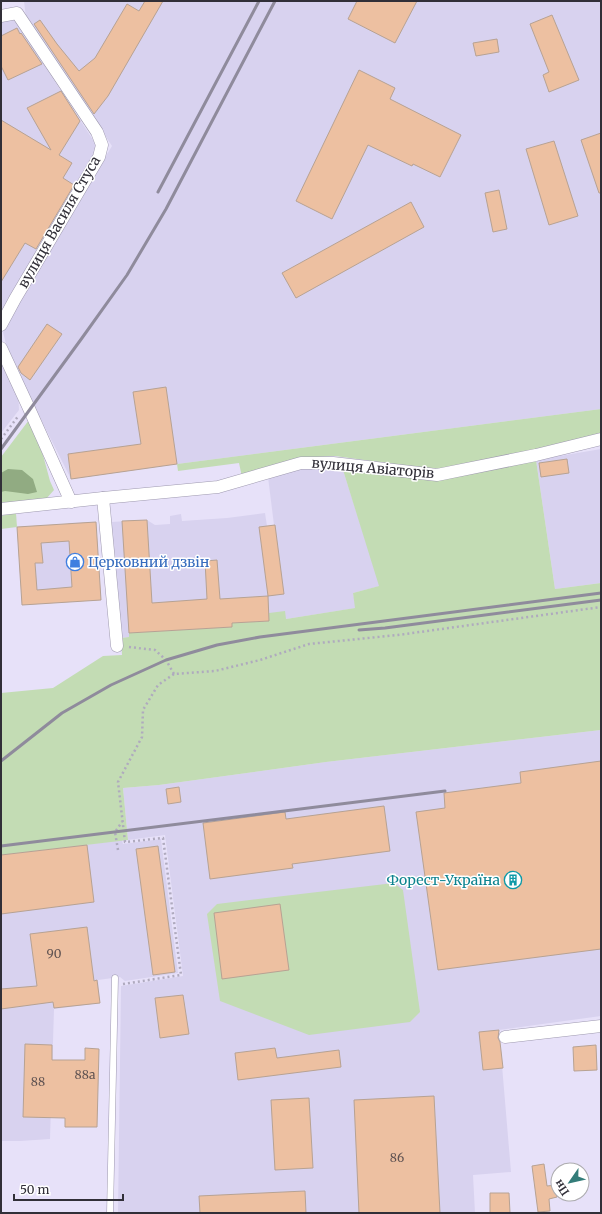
<svg xmlns="http://www.w3.org/2000/svg" width="602" height="1214" viewBox="0 0 602 1214" font-family="Merriweather,serif">
<style>
.built{fill:#d8d2ef}
.green{fill:#c3dcb4}
.forest{fill:#91ab82}
.building{fill:#edc0a1;stroke:#b7a293;fill-rule:evenodd}
.lines{fill:none;stroke-linecap:round;stroke-linejoin:round}
.service-casing{stroke:#9e99af;stroke-width:7}
.minor-casing{stroke:#9e99af;stroke-width:13}
.path{stroke:#afaabe;stroke-width:2.5;stroke-dasharray:2 3;stroke-linecap:butt}
.service{stroke:#fff;stroke-width:6}
.minor{stroke:#fff;stroke-width:12}
.rail{stroke:#8f8b9c;stroke-width:3}
.labels{text-anchor:middle;dominant-baseline:central;stroke-width:3;stroke-linejoin:round;paint-order:stroke}
.number-label{font-size:12px;fill:#605352}
.street-label{font-size:14px;fill:#312f38;stroke:#fff}
.shop-label{font-size:14px;fill:#366cbe;stroke:#fff;text-anchor:start}
.culture-label{font-size:14px;fill:#0d838f;stroke:#fff;text-anchor:end}
</style>
<rect width="100%" height="100%" fill="#e7e1f9"/>
<!-- built -->
<g class="built">
<path d="M24,1H601V409L177,464L71,479L9,356L3,332L18,300L112,146L26,18Z"/>
<path d="M10,19L16,22L61,91L95,143L96,152L1,313V22Z"/>
<path d="M1,357L18,389L19,410L1,433Z"/>
<path d="M601,449V583L555,589L536,460Z"/>
<path d="M302,468L343,470L380,586L353,593L356,608L286,619L269,613V621L232,623V627L129,633V637L121,638L111,522L147,520L155,525L170,524V516L181,514L182,521L227,518L265,513L267,526L274,525L268,477Z"/>
<path d="M96,522L101,600L22,605L17,527L48,525V527L68,526V523Z"/>
<path d="M601,730V1016L499,1030L511,1172L473,1175L475,1213H118L121,986L183,976L165,835L128,840L123,788L159,785L326,762Z"/>
<path d="M161,839L178,973L125,981L120,977L98,980L100,1003L54,1009L50,1139L20,1141H1V855L122,840L123,844Z"/>
</g>
<!-- green -->
<g class="green">
<path d="M601,409V433L535,450L437,470L335,456L299,458L242,477L239,463L178,471L177,464Z"/>
<path d="M29,420L40,444L50,481L54,490L46,499L1,505V457Z"/>
<path d="M536,460L555,589L601,583V730L326,762L159,785L123,788L128,840L1,855V693L53,688L103,656L122,655L121,638L129,637V633L232,627V623L269,621V613L285,611L286,619L355,608L353,593L379,586L343,470L436,480Z"/>
<path d="M16,513L17,527L1,529V516Z"/>
<path d="M394,883L403,890L420,1012L410,1022L309,1035L220,1001L207,914L217,904Z"/>
</g>
<!-- forest -->
<path class="forest" d="M8,469L22,470L33,479L37,492L28,494L5,491L1,492V473Z"/>
<!-- building -->
<g class="building">
<path d="M145,1H163L108,96L94,114L34,24L40,20L57,44L79,71L95,58L127,4L139,11Z"/>
<path d="M357,1H417L395,43L348,19Z"/>
<path d="M552,15L579,80L549,92L543,75L549,72L530,24Z"/>
<path d="M17,28L20,34L21,33L42,64L8,80L1,66V36Z"/>
<path d="M497,39L499,52L476,56L473,43Z"/>
<path d="M359,70L395,88L390,99L461,135L440,177L413,164L412,166L368,145L332,219L296,201Z"/>
<path d="M61,91L80,121L59,155L72,163L63,178L74,185L36,249L25,243L1,282V120L51,150L27,108Z"/>
<path d="M601,133V193H599L581,140Z"/>
<path d="M554,141L578,216L549,225L526,149Z"/>
<path d="M499,190L507,229L493,232L485,193Z"/>
<path d="M411,202L424,227L296,298L282,273Z"/>
<path d="M47,324L62,334L30,380L21,373L18,367Z"/>
<path d="M166,387L177,464L71,479L68,454L141,444L133,392Z"/>
<path d="M567,459L569,473L541,477L539,463Z"/>
<path d="M147,520L152,603L207,599L205,561L217,560L220,599L268,596L269,621L232,623V627L129,633L122,521Z"/>
<path d="M96,522L101,600L22,605L17,527ZM69,541L72,587L37,590L35,563H43L41,543Z"/>
<path d="M275,525L284,594L268,596L259,527Z"/>
<path d="M601,761V949L438,970L416,812L445,808L444,793L521,783L520,772Z"/>
<path d="M179,787L181,802L168,804L166,789Z"/>
<path d="M384,806L390,851L292,864L293,868L210,879L203,823L285,812L286,819Z"/>
<path d="M87,845L94,902L1,914V855Z"/>
<path d="M158,846L175,972L153,975L136,849Z"/>
<path d="M280,904L289,970L222,979L214,913Z"/>
<path d="M87,927L94,981L97,980L100,1003L54,1008L53,1002L1,1009V989L37,986L30,934Z"/>
<path d="M183,995L189,1034L160,1038L155,998Z"/>
<path d="M499,1030L498,1038L500,1042L503,1068L483,1070L479,1032Z"/>
<path d="M25,1044L52,1045V1060H85V1048L99,1049L97,1127H65V1118L23,1117Z"/>
<path d="M596,1045L597,1070L574,1071L573,1047Z"/>
<path d="M275,1048L277,1058L339,1050L341,1067L238,1080L235,1053Z"/>
<path d="M434,1096L440,1213H359L354,1100Z"/>
<path d="M309,1098L313,1168L275,1170L271,1100Z"/>
<path d="M544,1164L547,1186L556,1185L557,1197L549,1199L550,1211L538,1212L532,1166Z"/>
<path d="M305,1191L306,1213H200L199,1196Z"/>
<path d="M490,1193H509L510,1213H490Z"/>
</g>
<g class="lines">
<defs>
<path id="service" d="M110,1213L115,978"/>
<g id="minor">
<path d="M1,16L17,13L97,132L102,145L99,157L15,299L1,325"/>
<path d="M1,348L27,404L71,502"/>
<path d="M103,498L117,646"/>
<path d="M1,509L103,498L218,487L301,463H333L437,475L536,455L601,439"/>
<path d="M505,1037L601,1026"/>
</g>
</defs>
<!-- service casing -->
<use href="#service" class="service-casing"/>
<!-- minor casing -->
<use href="#minor" class="minor-casing"/>
<!-- path -->
<g class="path">
<path d="M1,439L19,415"/>
<path d="M129,647L155,650L166,660L174,674L215,671L260,660L309,644L398,635L601,607"/>
<path d="M118,850L115,832L122,822"/>
<path d="M123,984L181,975L163,838L125,842L118,782L142,737L143,710L158,685L174,674"/>
</g>
<!-- service -->
<use href="#service" class="service"/>
<!-- minor -->
<use href="#minor" class="minor"/>
<!-- rail -->
<g class="rail">
<path d="M158,192L259,1"/>
<path d="M1,449L82,338L127,275L166,209L275,1"/>
<path d="M359,630L385,628L601,600"/>
<path d="M1,761L62,713L111,685L166,660L217,645L260,637L601,593"/>
<path d="M1,846L445,791"/>
</g>
</g>
<!-- icons -->
<defs>
<symbol id="shop-ring" viewBox="-11 -11 22 22"><circle r="9.5" fill="#fff" stroke="#3f7fe0" stroke-width="1.5"/><path d="M-5-2.5h2.3a2.7 3.5 0 0 1 5.4 0H5L5.5 6h-11ZM-1.5-2.5h3a1.5 2.3 0 0 0-3 0Z" fill="#3f7fe0"/></symbol>
<symbol id="building-ring" viewBox="-11 -11 22 22"><circle r="9.5" fill="#fff" stroke="#0f9aa8" stroke-width="1.5"/><path d="M-4-6H4V6H1V3H-1V6H-4ZM-2.5-4.3h1.7v1.8h-1.7ZM.8-4.3h1.7v1.8H.8ZM-2.5-1h1.7V.8h-1.7ZM.8-1h1.7V.8H.8Z" fill="#0f9aa8"/></symbol>
</defs>
<g fill-rule="evenodd">
<use href="#shop-ring" x="65" y="552" width="20" height="20"/>
<use href="#building-ring" x="503" y="870" width="20" height="20"/>
</g>
<g class="labels">
<!-- number labels -->
<g class="number-label">
<text x="54" y="953">90</text>
<text x="85" y="1074">88а</text>
<text x="38" y="1081">88</text>
<text x="397" y="1157">86</text>
</g>
<!-- street labels -->
<g class="street-label">
<text transform="translate(59 222) rotate(-60)">вулиця Василя Стуса</text>
<text transform="translate(373 468) rotate(5)">вулиця Авіаторів</text>
</g>
<!-- shop labels -->
<g class="shop-label">
<text x="88" y="562">Церковний дзвін</text>
</g>
<!-- culture labels -->
<g class="culture-label">
<text x="500" y="880">Форест-Україна</text>
</g>
</g>
<!-- border -->
<rect width="602" height="1214" fill="none" stroke="#312f38" stroke-width="4"/>
<!-- north arrow -->
<g transform="translate(570 1182) rotate(236)"><circle r="19" fill="#ffffff" stroke="#adacaf"/>
<path d="M0-3L7 15L0 10L-7 15Z" fill="#337c79"/>
<text y="-6" font-size="11" font-weight="bold" text-anchor="middle" fill="#312f38">Пн</text>
</g>
<!-- scale -->
<path d="M14 1194v6h109v-6" fill="none" stroke="#312f38" stroke-width="2"/>
<text x="20" y="1194" font-size="12" fill="#312f38" stroke="#ffffff" stroke-width="3" paint-order="stroke">50 m</text>
</svg>
